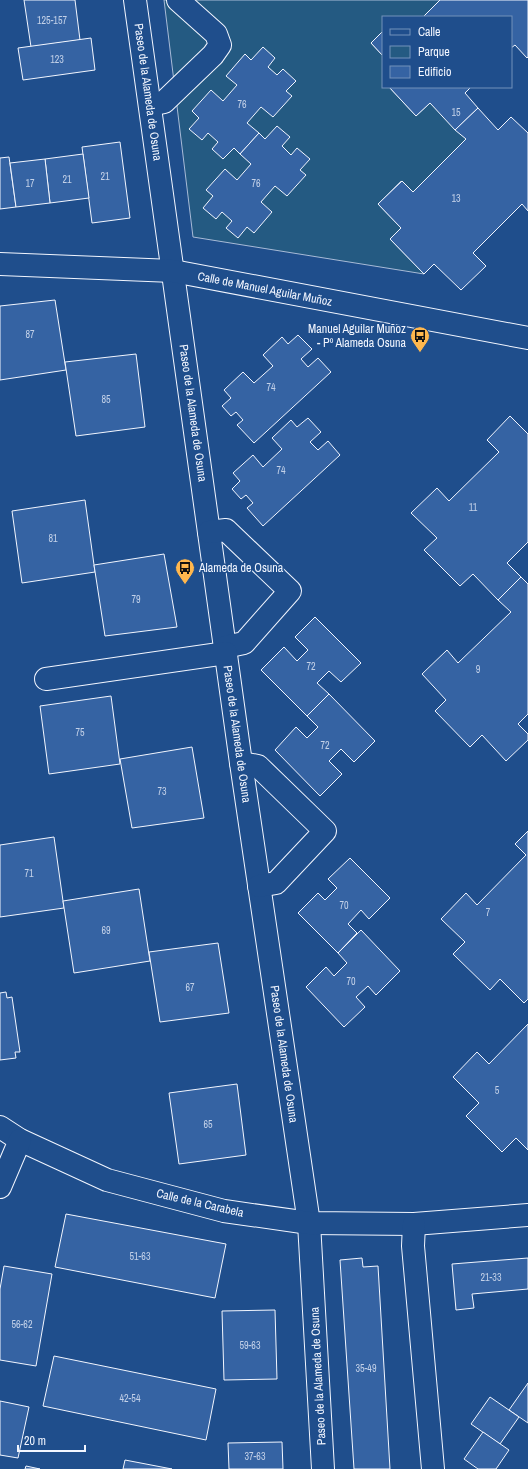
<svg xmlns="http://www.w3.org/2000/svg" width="528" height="1469" viewBox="0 0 528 1469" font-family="'Archivo Narrow',sans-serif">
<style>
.green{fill:#245a82;stroke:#a8bbd7}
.building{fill:#3563a3;stroke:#f2f6ff}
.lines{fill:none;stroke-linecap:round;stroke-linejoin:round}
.minor-casing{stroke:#f2f6ff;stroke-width:24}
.minor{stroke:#1f4e8c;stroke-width:22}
.labels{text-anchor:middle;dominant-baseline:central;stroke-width:3;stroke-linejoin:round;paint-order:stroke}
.number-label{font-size:10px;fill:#c3d1e8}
.street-label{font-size:12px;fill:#f2f6ff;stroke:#1f4e8c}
.poi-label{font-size:12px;fill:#f2f6ff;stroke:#1f4e8c;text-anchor:end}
</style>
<rect width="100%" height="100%" fill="#1f4e8c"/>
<!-- green -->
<path class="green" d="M164,0H440L423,17H383V31L371,43L383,56V87H389L416,116L430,103L466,139L413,192L401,181L378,204L401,228L390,239L424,274L193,237Z"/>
<!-- building -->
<g class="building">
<path d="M24,0H75L80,40L31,47Z"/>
<path d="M440,0H528V57L527,58L515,45L511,48V17H423Z"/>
<path d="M383,31V56L371,43Z"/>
<path d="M91,38L95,70L23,80L18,48Z"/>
<path d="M263,47L275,58L268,67L277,75L283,69L296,81L286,91L292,96L273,117L261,107L247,123L259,133L240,154L234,148L223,159L212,149L218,142L208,133L202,140L189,129L199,118L192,111L211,90L223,101L237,85L226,76L245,54L251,60Z"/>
<path d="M389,87H471L465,93L478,108L455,130L430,103L416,116Z"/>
<path d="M478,108L498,130L511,117L528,133V211L522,204L473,253L486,266L461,290L434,264L424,274L390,239L401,228L378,204L402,181L413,192L466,139L455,130Z"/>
<path d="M277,126L290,137L282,146L291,155L297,148L310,159L300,170L306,175L287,196L275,186L261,202L272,212L254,233L247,227L238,238L226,228L232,221L222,212L216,219L203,208L213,196L206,190L225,169L237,180L251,164L240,154L259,133L265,139Z"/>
<path d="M120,142L130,218L92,223L82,147Z"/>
<path d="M83,154L89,198L50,203L45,159Z"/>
<path d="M9,157L16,207L0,209V158Z"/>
<path d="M45,159L50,203L16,207L10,163Z"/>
<path d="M55,300L66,370L0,380V306Z"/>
<path d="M298,335L312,349L301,359L308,367L318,358L331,372L254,443L237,425L243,420L236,412L231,416L222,406L231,398L224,390L243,372L254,383L273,366L263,355L282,337L288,344Z"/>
<path d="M136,354L145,427L76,436L65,362Z"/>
<path d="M510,416L528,434V542L507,563L521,577L498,600L473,574L460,586L424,550L437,538L411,513L437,488L449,501L499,452L487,440Z"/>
<path d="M308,418L321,432L310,442L318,450L328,441L340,455L263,526L247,508L253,503L246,495L241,499L232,489L240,481L233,473L253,455L263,467L282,449L272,438L291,420L297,427Z"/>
<path d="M85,500L95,572L22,583L12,511Z"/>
<path d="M164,554L177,627L105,636L94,565Z"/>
<path d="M521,577L528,584V714L518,724L528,734V740L506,761L482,735L470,747L435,711L446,700L422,674L447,650L458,663L511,612L498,600Z"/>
<path d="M315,617L361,663L341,682L329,671L317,683L329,694L307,716L261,670L284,647L297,661L308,650L295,637Z"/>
<path d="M329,694L375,741L354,762L341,749L329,761L342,774L320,796L275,750L296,727L307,738L318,727L307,716Z"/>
<path d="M111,696L120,764L49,774L40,706Z"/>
<path d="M192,747L204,818L132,828L120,759Z"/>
<path d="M528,831V999L524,1003L500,979L490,990L453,954L465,942L441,919L466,893L477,905L526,855L515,844Z"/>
<path d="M54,837L64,908L0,917V845Z"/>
<path d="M350,858L390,898L369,919L361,910L348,924L357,933L338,953L298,913L318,893L325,900L337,888L328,879Z"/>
<path d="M139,889L150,961L74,973L63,901Z"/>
<path d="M361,930L400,971L376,995L368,986L356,997L365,1007L344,1027L306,987L326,967L334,976L347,963L338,953Z"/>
<path d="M218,943L229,1013L160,1022L149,952Z"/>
<path d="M6,992L7,998L12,997L20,1052H15L16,1058L0,1060V993Z"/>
<path d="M528,1024V1150L516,1138L502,1152L466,1116L479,1103L453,1077L477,1052L489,1064Z"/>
<path d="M237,1084L246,1155L179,1164L169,1093Z"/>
<path d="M66,1214L226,1244L215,1298L55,1267Z"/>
<path d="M362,1258L363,1267L378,1266L390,1469H354L340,1260Z"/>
<path d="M528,1258V1289L472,1294L474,1308L456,1310L452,1264Z"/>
<path d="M4,1266L52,1274L36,1366L0,1360V1289Z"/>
<path d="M275,1310L277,1379L224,1380L222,1311Z"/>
<path d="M54,1356L216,1389L206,1440L43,1406Z"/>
<path d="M528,1383V1423L509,1410Z"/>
<path d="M490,1397L519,1417L500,1444L471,1424Z"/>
<path d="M0,1401L29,1407L18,1458L0,1455Z"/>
<path d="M483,1432L509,1450L496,1469H478L464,1459Z"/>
<path d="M282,1442L283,1469H229L228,1443Z"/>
<path d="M125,1460L172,1469H123Z"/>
<path d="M26,1466L40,1469H25Z"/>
</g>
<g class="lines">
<defs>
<g id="minor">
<path d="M135,0L241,763L309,1223L323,1469"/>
<path d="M150,105L164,102L213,55L220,45L216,34L178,0"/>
<path d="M0,264L173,271L528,338"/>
<path d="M209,532L226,530L290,591L244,643L225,647"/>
<path d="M46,679L226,653"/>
<path d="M241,763L258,766L325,831L276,883L259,886"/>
<path d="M0,1127L20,1140L107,1180L224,1211L309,1223L414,1224L528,1215"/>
<path d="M0,1187L20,1140"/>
<path d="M414,1224L413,1246L433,1469"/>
</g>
</defs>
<!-- minor casing -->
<use href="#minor" class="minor-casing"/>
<!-- minor -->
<use href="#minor" class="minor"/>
</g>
<!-- icons -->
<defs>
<symbol id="bus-pin" viewBox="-11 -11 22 30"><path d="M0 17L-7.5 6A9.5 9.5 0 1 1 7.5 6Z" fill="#ffb74d" stroke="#1f4e8c"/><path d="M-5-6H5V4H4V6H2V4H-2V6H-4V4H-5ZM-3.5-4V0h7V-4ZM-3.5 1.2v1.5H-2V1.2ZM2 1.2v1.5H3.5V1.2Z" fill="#111"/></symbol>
</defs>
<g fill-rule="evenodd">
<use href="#bus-pin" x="409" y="325" width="22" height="30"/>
<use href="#bus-pin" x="174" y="557" width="22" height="30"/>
</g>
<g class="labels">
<!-- number labels -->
<g class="number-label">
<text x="52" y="20">125-157</text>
<text x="57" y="59">123</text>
<text x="242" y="104">76</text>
<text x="456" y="112">15</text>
<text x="105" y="176">21</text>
<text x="67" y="179">21</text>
<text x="30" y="183">17</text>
<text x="256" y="183">76</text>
<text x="456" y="198">13</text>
<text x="30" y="334">87</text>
<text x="271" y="387">74</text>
<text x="106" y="399">85</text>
<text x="281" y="470">74</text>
<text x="473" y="507">11</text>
<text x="53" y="538">81</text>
<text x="136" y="599">79</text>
<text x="311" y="666">72</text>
<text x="478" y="669">9</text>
<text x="80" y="732">75</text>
<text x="325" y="745">72</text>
<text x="162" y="791">73</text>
<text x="29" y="873">71</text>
<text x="344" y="905">70</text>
<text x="488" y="912">7</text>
<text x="106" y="930">69</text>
<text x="351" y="981">70</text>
<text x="190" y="987">67</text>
<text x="497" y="1090">5</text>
<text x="208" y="1124">65</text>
<text x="140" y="1256">51-63</text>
<text x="491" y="1277">21-33</text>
<text x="22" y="1324">56-62</text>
<text x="250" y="1345">59-63</text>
<text x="366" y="1368">35-49</text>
<text x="130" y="1398">42-54</text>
<text x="255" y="1456">37-63</text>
</g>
<!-- street labels -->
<g class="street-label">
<text transform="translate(148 92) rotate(82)">Paseo de la Alameda de Osuna</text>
<text transform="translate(265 289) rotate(11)">Calle de Manuel Aguilar Muñoz</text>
<text transform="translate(193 413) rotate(82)">Paseo de la Alameda de Osuna</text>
<text transform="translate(237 734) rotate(82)">Paseo de la Alameda de Osuna</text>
<text transform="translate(284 1054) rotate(82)">Paseo de la Alameda de Osuna</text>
<text transform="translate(200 1203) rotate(13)">Calle de la Carabela</text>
<text transform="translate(318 1376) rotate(-93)">Paseo de la Alameda de Osuna</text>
</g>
<!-- poi labels -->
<g class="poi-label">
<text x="406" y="329">Manuel Aguilar Muñoz<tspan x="406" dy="14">- Pº Alameda Osuna</tspan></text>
<text x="199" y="568" text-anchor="start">Alameda de Osuna</text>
</g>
</g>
<!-- legend -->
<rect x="382" y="16" width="130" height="72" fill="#1f4e8c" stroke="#7391ba"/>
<rect x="390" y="29" width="20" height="6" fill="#1f4e8c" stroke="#7391ba"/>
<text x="418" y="36" font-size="12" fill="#f2f6ff">Calle</text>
<rect x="390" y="46" width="20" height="12" fill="#245a82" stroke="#7391ba"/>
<text x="418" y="56" font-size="12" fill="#f2f6ff">Parque</text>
<rect x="390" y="66" width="20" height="12" fill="#3563a3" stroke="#7391ba"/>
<text x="418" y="76" font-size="12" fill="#f2f6ff">Edificio</text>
<!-- scale -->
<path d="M18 1445v6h67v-6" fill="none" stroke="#f2f6ff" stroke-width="2"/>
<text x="24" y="1445" font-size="12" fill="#f2f6ff" stroke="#1f4e8c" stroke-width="3" paint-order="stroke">20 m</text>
</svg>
